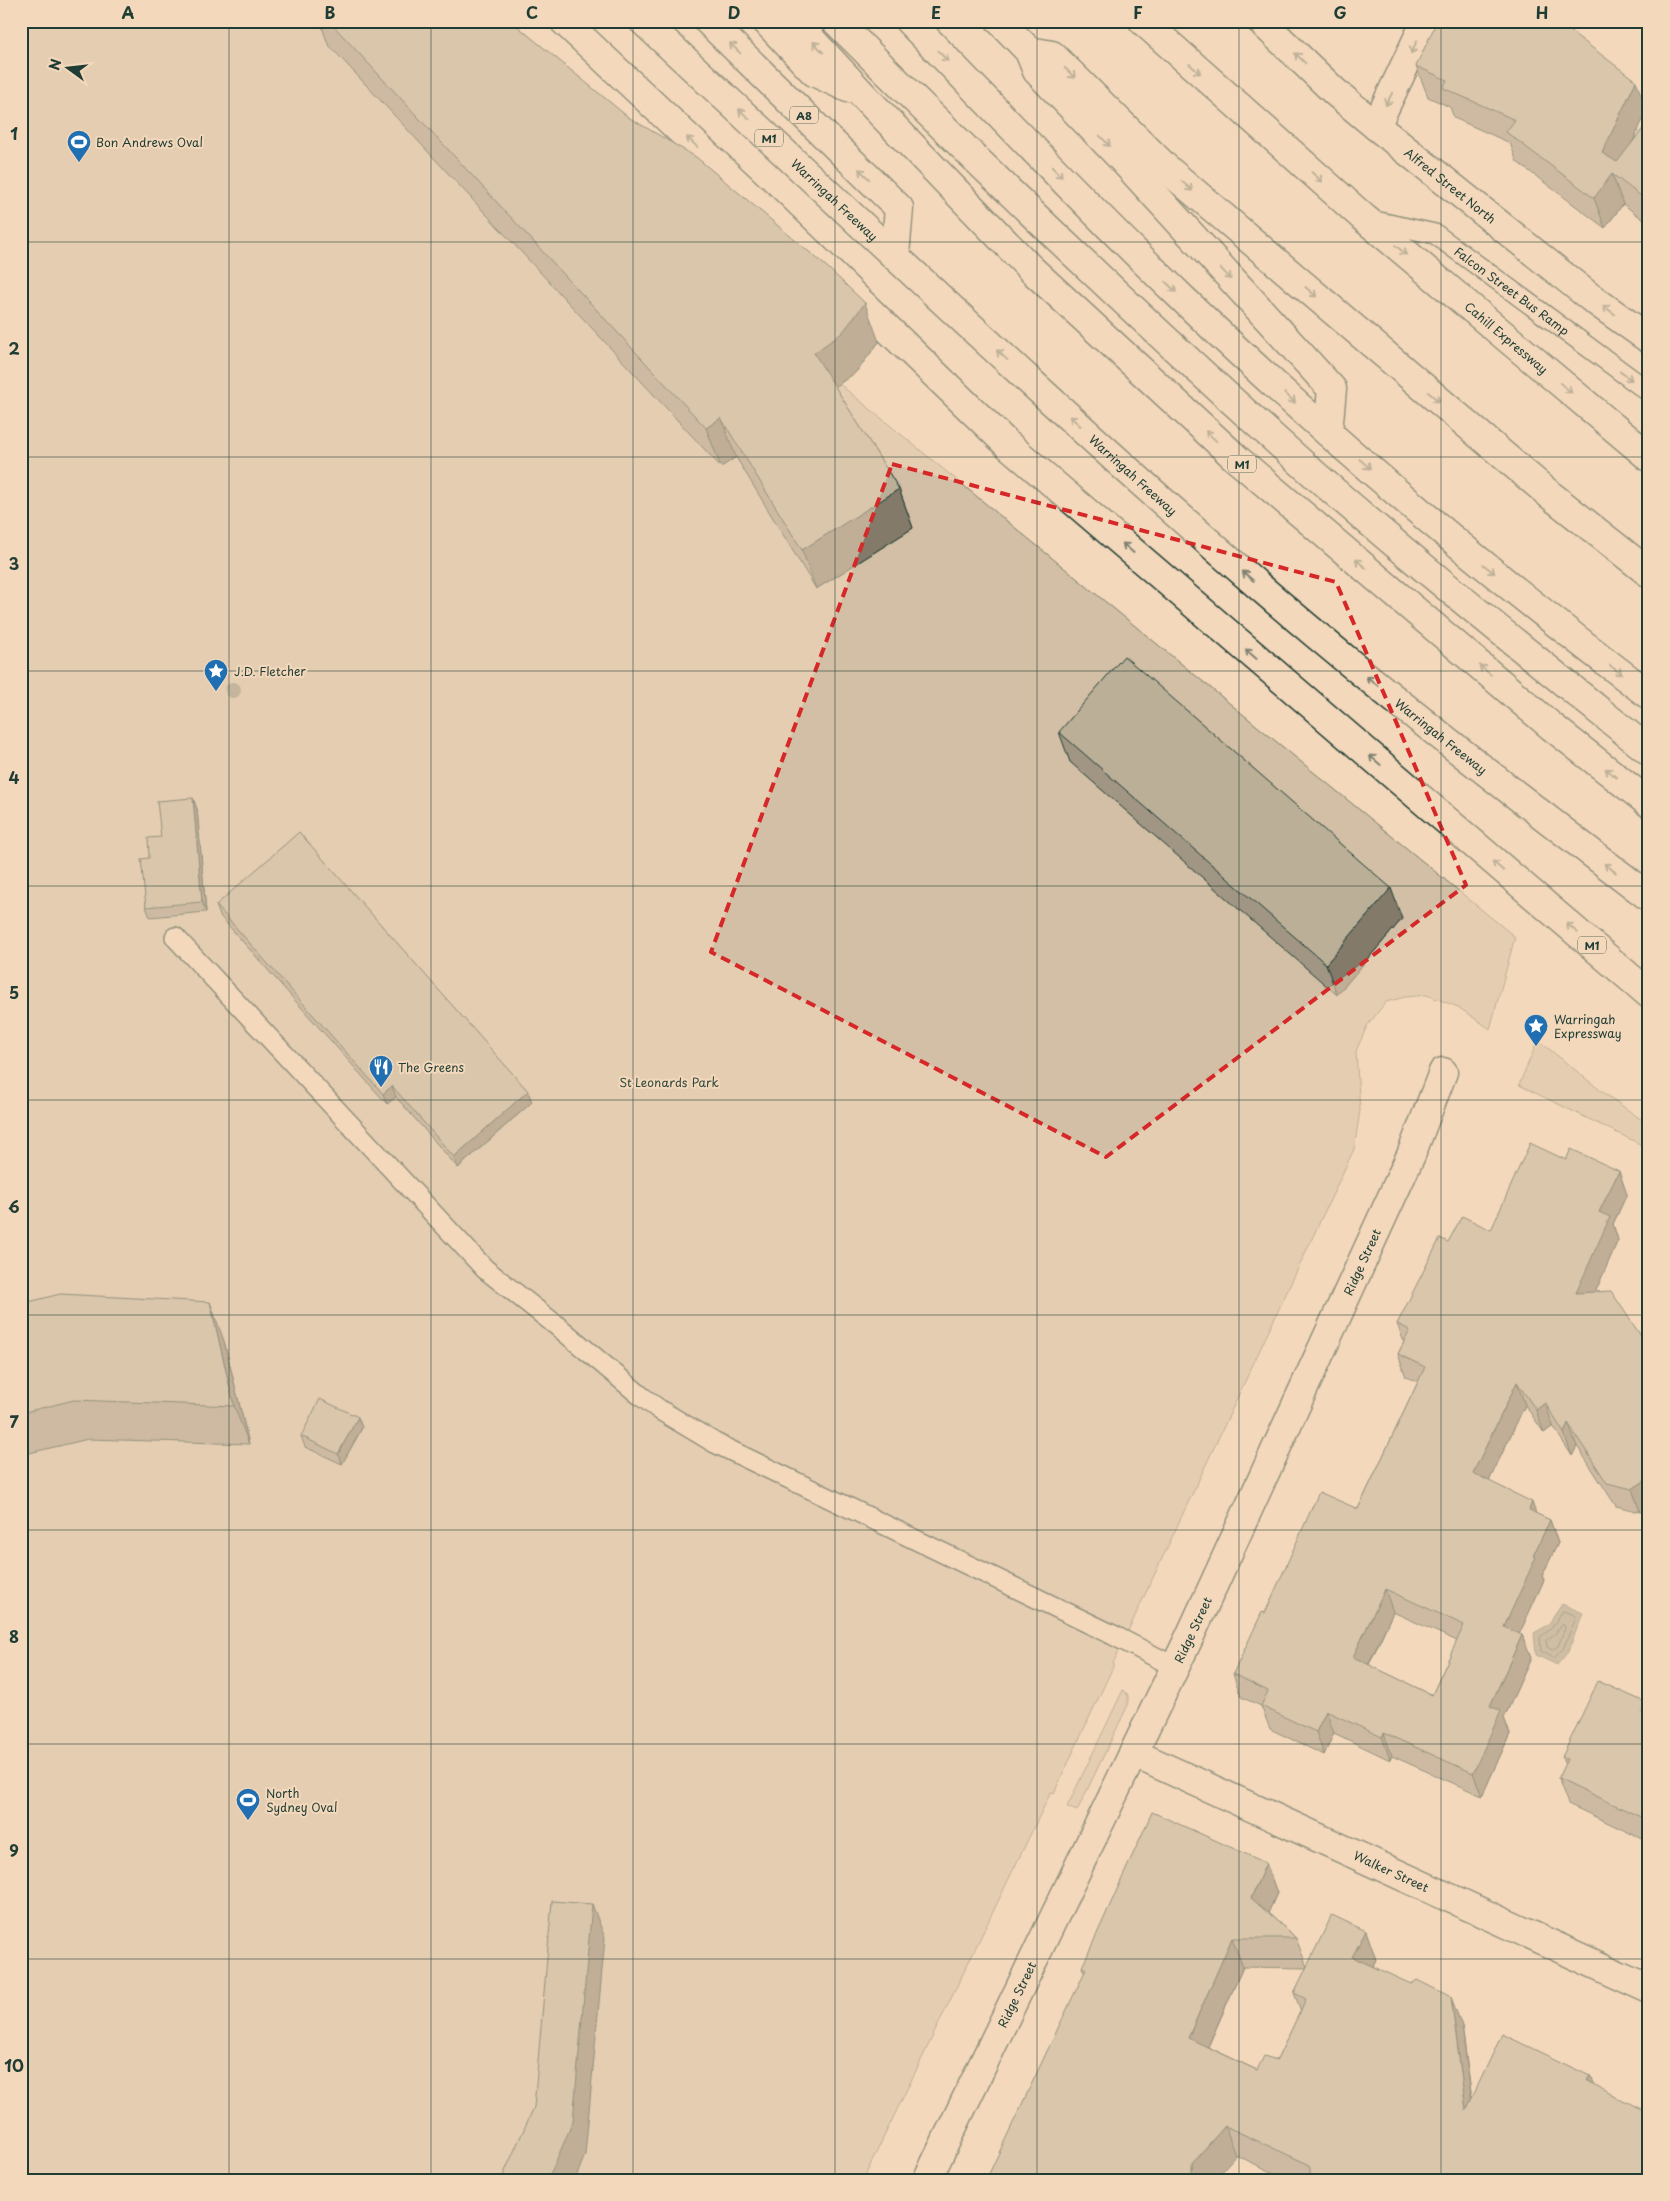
<svg xmlns="http://www.w3.org/2000/svg" width="1670" height="2201" viewBox="0 0 1670 2201" font-family="'Playpen Sans',sans-serif">
<style>
.green{fill:#d2bfa5;stroke:#787e6c}
.water{fill:#a39d87;stroke:#6e7766}
.lines{fill:none;stroke-linecap:round;stroke-linejoin:round}
.shore{stroke:#546355;stroke-width:1}
.lane-casing{stroke:#1f3d34;stroke-width:22}
.street-casing{stroke:#1f3d34;stroke-width:31}
.secondary-casing{stroke:#1f3d34;stroke-width:31}
.highway-casing{stroke:#1f3d34;stroke-width:31}
.lane{stroke:#f4d8bb;stroke-width:19}
.street{stroke:#f4d8bb;stroke-width:28}
.secondary{stroke:#f4d8bb;stroke-width:28}
.highway{stroke:#f4d8bb;stroke-width:28}
.tree{fill:#898a77}
.wall{fill:#a19683;stroke:#1f3d34;fill-rule:evenodd}
.shaded-wall{fill:#837a6a;stroke:#1f3d34}
.building{fill:#bbaf98;stroke:#1f3d34;fill-rule:evenodd}
.oneway{stroke:#7f8371}
.marked{fill:none;stroke:#d62828;stroke-width:4;stroke-dasharray:10 6;stroke-linejoin:round}
.grid{fill:none;stroke:#1f3d34;stroke-width:1;stroke-opacity:0.55}
.labels{text-anchor:middle;dominant-baseline:central;stroke-width:4;stroke-linejoin:round;paint-order:stroke}
.shield{fill:#f4d8bb;stroke:#5f6c5c;stroke-width:1}
.shield-label{font-size:11px;font-weight:bold;fill:#1f3d34}
.poi-label{font-size:12px;fill:#1f3d34;stroke:#f4d8bb;text-anchor:start}
.street-label{font-size:12px;fill:#1f3d34;stroke:#f4d8bb}
.park-label{font-size:12px;fill:#314a3f;stroke:#f4d8bb}
.neatline{fill:none;stroke:#1f3d34;stroke-width:2}
.grid-label{font-size:16px;text-anchor:middle;font-weight:bold;fill:#1f3d34}
</style>
<rect width="100%" height="100%" fill="#f4d8bb"/>
<filter id="ink" filterUnits="userSpaceOnUse"><feTurbulence type="fractalNoise" baseFrequency=".02" numOctaves="2"/><feDisplacementMap in="SourceGraphic" scale="10" xChannelSelector="R" yChannelSelector="G"/><feConvolveMatrix kernelMatrix="1 2 1 2 8 2 1 2 1" color-interpolation-filters="sRGB"/></filter>
<g filter="url(#ink)">
<!-- green -->
<g class="green">
<path d="M21,21H396L1515,937L1490,1029L1458,1007L1427,995L1405,997L1386,1002L1367,1026L1356,1051L1360,1111L1354,1149L1113,1663V1667L1054,1793L1051,1792L863,2180H21Z"/>
<path d="M1538,1040L1600,1090L1649,1125V1142L1642,1145L1519,1085Z"/>
<path d="M1123,1690L1128,1695V1705L1077,1811L1067,1807Z"/>
</g>
<!-- water -->
<path class="water" d="M1562,1604L1583,1613L1568,1652L1557,1665L1536,1655L1534,1633L1548,1625Z"/>
<g class="lines">
<!-- shore -->
<g class="shore">
<path d="M1563,1611L1575,1615L1576,1618L1563,1649L1554,1658L1541,1651L1540,1637L1551,1629Z"/>
<path d="M1561,1625H1564L1565,1628L1558,1646L1552,1650L1547,1647L1546,1640L1555,1634Z"/>
</g>
<defs>
<g id="lane">
<path id="s1" d="M1370,220L1435,234L1649,392"/>
<path d="M175,937L485,1269L561,1329L641,1396L660,1410L715,1443L1113,1635L1175,1667"/>
</g>
<g id="street">
<path id="s2" d="M1261,21L1335,92L1376,126L1590,297L1649,339"/>
<path d="M1376,126L1426,21"/>
<path id="s3" d="M927,2180L1190,1636L1411,1155L1443,1072"/>
</g>
<g id="secondary">
<path id="s4" d="M1133,1753L1649,1989"/>
</g>
<g id="highway">
<path d="M564,21L766,211L1007,444L1649,994"/>
<path id="s5" d="M643,21C848,211 1050,405 1261,588C1386,696 1518,797 1649,897"/>
<path d="M708,21L899,208L895,255"/>
<path d="M766,21L814,72L848,88"/>
<path d="M794,21L863,95L1030,268L1238,460L1551,726L1649,803"/>
<path d="M836,21C980,165 1126,306 1278,442C1397,549 1524,650 1649,751"/>
<path d="M909,21C999,113 1088,208 1181,297C1328,439 1486,571 1649,695"/>
<path d="M1000,21L1029,51L1037,71L1122,159L1332,389L1328,432"/>
<path id="s6" d="M1143,21L1364,218L1649,457"/>
<path d="M1029,51L1052,55L1167,169L1549,494L1649,573"/>
</g>
</defs>
<!-- lane casing -->
<use href="#lane" class="lane-casing"/>
<!-- street casing -->
<use href="#street" class="street-casing"/>
<!-- secondary casing -->
<use href="#secondary" class="secondary-casing"/>
<!-- highway casing -->
<use href="#highway" class="highway-casing"/>
<!-- lane -->
<use href="#lane" class="lane"/>
<!-- street -->
<use href="#street" class="street"/>
<!-- secondary -->
<use href="#secondary" class="secondary"/>
<!-- highway -->
<use href="#highway" class="highway"/>
</g>
<!-- trees -->
<circle class="tree" cx="233" cy="690" r="8"/>
<!-- wall -->
<g class="wall">
<path d="M320,21H511L879,342L856,372L835,387L899,489L913,528L816,589L736,457L721,467L328,44Z"/>
<path d="M1416,66L1647,111L1631,144L1649,121V224L1623,204L1605,228L1517,162L1510,143L1454,118L1450,107L1428,97Z"/>
<path d="M1059,732L1402,919L1337,995L1070,762Z"/>
<path d="M193,798L197,809L206,912L150,917L146,907L149,858L161,837Z"/>
<path d="M216,905L532,1102L458,1168L396,1097L387,1104L220,916Z"/>
<path d="M1627,1194L1613,1224L1618,1240L1595,1292L1641,1336L1649,1331V1507L1640,1512L1616,1506L1577,1446L1572,1456L1553,1426L1544,1433L1525,1405L1489,1481L1536,1514L1550,1520L1558,1543L1542,1576L1544,1580L1519,1634L1522,1635L1531,1658L1504,1718L1510,1734L1482,1796L1392,1756L1390,1760L1334,1733L1324,1755L1270,1729L1261,1706L1241,1697L1233,1674L1265,1613L1358,1509L1418,1382L1406,1377L1398,1354L1404,1342L1397,1324L1448,1242L1491,1230ZM1393,1612L1457,1641L1432,1695L1369,1665Z"/>
<path d="M21,1304L224,1341L249,1444L88,1439L21,1455Z"/>
<path d="M358,1417L362,1428L342,1464L305,1447L301,1436Z"/>
<path d="M1647,1703L1649,1708V1842L1568,1804L1558,1778L1565,1764L1562,1757Z"/>
<path d="M1266,1863L1277,1893L1268,1913L1296,1938L1307,1967L1366,1931L1376,1960L1373,1966L1462,2026L1472,2099L1594,2086L1649,2180H1289L1236,2155L1084,1972L1082,1967ZM1243,1967L1307,1968L1294,1993L1301,2011L1277,2060L1257,2070L1208,2047Z"/>
</g>
<!-- shaded-wall -->
<g class="shaded-wall">
<path d="M1636,81L1647,111L1616,177L1612,174L1623,204L1605,228L1594,198L1602,153Z"/>
<path d="M865,303L879,342L856,372L828,392L814,353Z"/>
<path d="M721,418L736,457L721,467L706,428Z"/>
<path d="M899,489L913,528L816,589L802,550Z"/>
<path d="M193,798L197,809L206,912L202,902Z"/>
<path d="M1391,888L1402,919L1337,995L1326,964Z"/>
<path d="M392,1086L396,1097L387,1104L383,1094Z"/>
<path d="M528,1091L532,1102L458,1168L454,1157Z"/>
<path d="M1619,1171L1627,1194L1613,1224L1618,1240L1585,1316L1576,1293L1599,1212Z"/>
<path d="M210,1302L224,1341L249,1444L234,1406Z"/>
<path d="M1517,1382L1525,1405L1482,1496L1473,1473Z"/>
<path d="M1545,1403L1553,1426L1544,1433L1536,1410Z"/>
<path d="M358,1417L362,1428L342,1464L338,1454Z"/>
<path d="M1568,1423L1577,1446L1572,1456L1564,1433Z"/>
<path d="M1649,1478V1507L1640,1512L1632,1489Z"/>
<path d="M1532,1502L1540,1525L1529,1510Z"/>
<path d="M1550,1520L1558,1543L1542,1576L1544,1580L1512,1650L1504,1627L1533,1556Z"/>
<path d="M1385,1589L1393,1612L1361,1680L1353,1657Z"/>
<path d="M1522,1635L1531,1658L1504,1718L1510,1734L1482,1796L1473,1773L1490,1706Z"/>
<path d="M1647,1703L1649,1708V1730L1642,1713Z"/>
<path d="M1326,1711L1334,1733L1324,1755L1316,1732Z"/>
<path d="M1384,1733L1392,1756L1390,1760L1382,1737Z"/>
<path d="M1266,1863L1277,1893L1262,1927L1251,1898Z"/>
<path d="M592,1904L605,1938L585,2155L575,2180H548Z"/>
<path d="M1366,1931L1376,1960L1363,1987L1352,1957Z"/>
<path d="M1232,1938L1243,1967L1199,2067L1188,2038Z"/>
<path d="M1451,1997L1462,2026L1477,2140L1466,2111Z"/>
<path d="M1590,2076L1601,2106L1587,2082Z"/>
<path d="M1225,2126L1236,2155L1214,2180H1192V2163Z"/>
</g>
<!-- building -->
<g class="building">
<path d="M329,21H511L628,117L696,157L826,266L865,303L842,333L814,353L899,489L802,550L721,418L706,428Z"/>
<path d="M1437,21H1557L1636,81L1602,153L1617,162L1649,121V202L1612,174L1594,198L1506,132L1515,120L1443,88L1447,80L1416,66Z"/>
<path d="M1124,656L1391,888L1326,964L1059,732Z"/>
<path d="M193,798L202,902L146,907L141,859L149,858L148,838L161,837L157,801Z"/>
<path d="M299,832L528,1091L454,1157L392,1086L383,1094L216,905Z"/>
<path d="M1530,1143L1566,1160L1571,1149L1619,1171L1599,1212L1610,1217L1576,1293L1611,1291L1641,1336L1649,1331V1409L1648,1410L1649,1411V1478L1632,1489L1607,1483L1568,1423L1564,1433L1545,1403L1536,1410L1517,1382L1473,1473L1532,1502L1529,1510L1550,1520L1533,1556L1536,1557L1504,1627L1522,1635L1490,1706L1501,1711L1473,1773L1384,1733L1382,1737L1326,1711L1316,1732L1261,1706L1268,1691L1233,1674L1262,1612L1265,1613L1319,1492L1358,1509L1425,1367L1398,1354L1410,1330L1397,1324L1440,1238L1448,1242L1462,1216L1491,1230ZM1385,1589L1464,1625L1432,1695L1353,1657Z"/>
<path d="M60,1294L210,1302L234,1406L74,1400L21,1413V1304Z"/>
<path d="M320,1399L358,1417L338,1454L301,1436Z"/>
<path d="M1598,1681L1647,1703L1642,1713L1649,1716V1821L1558,1778L1567,1759L1562,1757Z"/>
<path d="M1152,1812L1266,1863L1251,1898L1296,1938H1232L1188,2038L1257,2070L1264,2056L1277,2060L1306,1999L1294,1993L1332,1915L1366,1931L1352,1957L1411,1984L1417,1980L1451,1997L1466,2111L1502,2034L1590,2076L1587,2082L1649,2113V2180H1310V2165L1225,2126L1192,2163V2180H986L1086,1969L1082,1967Z"/>
<path d="M552,1901L592,1904L573,2121L548,2180H501L534,2107Z"/>
</g>
<!-- one-way arrows -->
<defs><path id="oneway-shaft" d="M-6 0H5M1.5-3L5.5 0L1.5 3" fill="none" stroke-width="1.6" stroke-linecap="round" stroke-linejoin="round" transform="scale(1.25)"/></defs>
<g class="oneway">
<use href="#oneway-shaft" transform="translate(818 47) rotate(-133)"/>
<use href="#oneway-shaft" transform="translate(1414 47) rotate(115)"/>
<use href="#oneway-shaft" transform="translate(735 48) rotate(-136)"/>
<use href="#oneway-shaft" transform="translate(943 56) rotate(45)"/>
<use href="#oneway-shaft" transform="translate(1300 58) rotate(-136)"/>
<use href="#oneway-shaft" transform="translate(1195 69) rotate(42)"/>
<use href="#oneway-shaft" transform="translate(1070 73) rotate(45)"/>
<use href="#oneway-shaft" transform="translate(1389 99) rotate(117)"/>
<use href="#oneway-shaft" transform="translate(744 114) rotate(-137)"/>
<use href="#oneway-shaft" transform="translate(1105 141) rotate(46)"/>
<use href="#oneway-shaft" transform="translate(692 142) rotate(-137)"/>
<use href="#oneway-shaft" transform="translate(1057 172) rotate(45)"/>
<use href="#oneway-shaft" transform="translate(864 174) rotate(-136)"/>
<use href="#oneway-shaft" transform="translate(1317 177) rotate(42)"/>
<use href="#oneway-shaft" transform="translate(1187 186) rotate(41)"/>
<use href="#oneway-shaft" transform="translate(1401 250) rotate(40)"/>
<use href="#oneway-shaft" transform="translate(1226 274) rotate(48)"/>
<use href="#oneway-shaft" transform="translate(1171 287) rotate(45)"/>
<use href="#oneway-shaft" transform="translate(1311 292) rotate(41)"/>
<use href="#oneway-shaft" transform="translate(1609 310) rotate(-144)"/>
<use href="#oneway-shaft" transform="translate(1002 355) rotate(-137)"/>
<use href="#oneway-shaft" transform="translate(1626 376) rotate(36)"/>
<use href="#oneway-shaft" transform="translate(1566 388) rotate(40)"/>
<use href="#oneway-shaft" transform="translate(1434 397) rotate(40)"/>
<use href="#oneway-shaft" transform="translate(1290 398) rotate(43)"/>
<use href="#oneway-shaft" transform="translate(1075 421) rotate(-138)"/>
<use href="#oneway-shaft" transform="translate(1211 436) rotate(-137)"/>
<use href="#oneway-shaft" transform="translate(1365 464) rotate(41)"/>
<use href="#oneway-shaft" transform="translate(1128 548) rotate(-139)"/>
<use href="#oneway-shaft" transform="translate(1361 564) rotate(-140)"/>
<use href="#oneway-shaft" transform="translate(1489 569) rotate(39)"/>
<use href="#oneway-shaft" transform="translate(1248 576) rotate(-139)"/>
<use href="#oneway-shaft" transform="translate(1251 654) rotate(-139)"/>
<use href="#oneway-shaft" transform="translate(1485 670) rotate(-140)"/>
<use href="#oneway-shaft" transform="translate(1616 670) rotate(37)"/>
<use href="#oneway-shaft" transform="translate(1372 681) rotate(-141)"/>
<use href="#oneway-shaft" transform="translate(1375 760) rotate(-139)"/>
<use href="#oneway-shaft" transform="translate(1611 773) rotate(-142)"/>
<use href="#oneway-shaft" transform="translate(1498 866) rotate(-139)"/>
<use href="#oneway-shaft" transform="translate(1610 868) rotate(-142)"/>
<use href="#oneway-shaft" transform="translate(1572 928) rotate(-140)"/>
</g>
</g>
<!-- marked area -->
<path d="M0 0H1670V2201H0ZM892,464L1336,582L1466,885L1106,1157L711,952Z" fill="#f4d8bb" fill-opacity=".55" fill-rule="evenodd"/>
<path class="marked" d="M892,464L1336,582L1466,885L1106,1157L711,952Z"/>
<!-- grid -->
<path class="grid" d="M229,21V2180M431,21V2180M633,21V2180M835,21V2180M1037,21V2180M1239,21V2180M1441,21V2180M21,242H1649M21,457H1649M21,671H1649M21,886H1649M21,1100H1649M21,1315H1649M21,1530H1649M21,1744H1649M21,1959H1649"/>
<!-- icons -->
<defs>
<symbol id="stadium-pin" viewBox="-11 -11 22 30"><path d="M0 17L-7.5 6A9.5 9.5 0 1 1 7.5 6Z" fill="#1f6fb2" stroke="#f4d8bb"/><path d="M0-5a6.5 5 0 1 0 0 10a6.5 5 0 1 0 0-10ZM-3.5-1.8h7v3.6h-7Z" fill="#fff"/></symbol>
<symbol id="sight-pin" viewBox="-11 -11 22 30"><path d="M0 17L-7.5 6A9.5 9.5 0 1 1 7.5 6Z" fill="#1f6fb2" stroke="#f4d8bb"/><path d="M0-6L1.8-2.2L6-1.7L2.9 1.2L3.7 5.4L0 3.3L-3.7 5.4L-2.9 1.2L-6-1.7L-1.8-2.2Z" fill="#fff"/></symbol>
<symbol id="restaurant-pin" viewBox="-11 -11 22 30"><path d="M0 17L-7.5 6A9.5 9.5 0 1 1 7.5 6Z" fill="#1f6fb2" stroke="#f4d8bb"/><path d="M-5-6h1v4h1v-4h1v4h1v-4h1v5L-1.5 .5V6h-2V.5L-5-1ZM5-6V6H3V1.5H1.5Q1.5-4 5-6Z" fill="#fff"/></symbol>
</defs>
<g fill-rule="evenodd">
<use href="#stadium-pin" x="65" y="128" width="28" height="38"/>
<use href="#sight-pin" x="202" y="657" width="28" height="38"/>
<use href="#sight-pin" x="1522" y="1012" width="28" height="38"/>
<use href="#restaurant-pin" x="367" y="1053" width="28" height="38"/>
<use href="#stadium-pin" x="234" y="1786" width="28" height="38"/>
</g>
<g class="labels">
<!-- shield labels -->
<g class="shield">
<rect x="790" y="106.5" width="28" height="17" rx="4"/>
<rect x="755" y="129.5" width="28" height="17" rx="4"/>
<rect x="1228" y="455.5" width="28" height="17" rx="4"/>
<rect x="1578" y="936.5" width="28" height="17" rx="4"/>
</g>
<g class="shield-label">
<text x="804" y="115">A8</text>
<text x="769" y="138">M1</text>
<text x="1242" y="464">M1</text>
<text x="1592" y="945">M1</text>
</g>
<!-- poi labels -->
<g class="poi-label">
<text x="96" y="142">Bon Andrews Oval</text>
<text x="234" y="671">J.D. Fletcher</text>
<text x="1554" y="1019">Warringah<tspan x="1554" dy="14">Expressway</tspan></text>
<text x="398" y="1067">The Greens</text>
<text x="266" y="1793">North<tspan x="266" dy="14">Sydney Oval</tspan></text>
</g>
<!-- street labels -->
<g class="street-label">
<text stroke="none"><textPath href="#s2" startOffset="251">Alfred Street North</textPath></text>
<text stroke="none"><textPath href="#s5" startOffset="262">Warringah Freeway</textPath></text>
<text stroke="none"><textPath href="#s1" startOffset="162">Falcon Street Bus Ramp</textPath></text>
<text stroke="none"><textPath href="#s6" startOffset="482">Cahill Expressway</textPath></text>
<text stroke="none"><textPath href="#s5" startOffset="668">Warringah Freeway</textPath></text>
<text stroke="none"><textPath href="#s5" startOffset="1072">Warringah Freeway</textPath></text>
<text stroke="none"><textPath href="#s3" startOffset="1016">Ridge Street</textPath></text>
<text stroke="none"><textPath href="#s3" startOffset="611">Ridge Street</textPath></text>
<text stroke="none"><textPath href="#s4" startOffset="284">Walker Street</textPath></text>
<text stroke="none"><textPath href="#s3" startOffset="206">Ridge Street</textPath></text>
</g>
<!-- park labels -->
<g class="park-label">
<text x="669" y="1082">St Leonards Park</text>
</g>
</g>
<!-- margin -->
<rect width="1670" height="2201" fill="none" stroke="#f4d8bb" stroke-width="55"/>
<!-- north arrow -->
<g transform="translate(68 68) rotate(285)" stroke="#f4d8bb" stroke-width="4" paint-order="stroke">
<path d="M0-4L9 19L0 12L-9 19Z" fill="#1f3d34"/>
<text y="-8" font-size="14" font-weight="bold" text-anchor="middle" fill="#1f3d34">N</text>
</g>
<rect x="28" y="28" width="1614" height="2146" class="neatline"/>
<g class="grid-label">
<text x="128" y="19">A</text>
<text x="330" y="19">B</text>
<text x="532" y="19">C</text>
<text x="734" y="19">D</text>
<text x="936" y="19">E</text>
<text x="1138" y="19">F</text>
<text x="1340" y="19">G</text>
<text x="1542" y="19">H</text>
<text x="14" y="140">1</text>
<text x="14" y="355">2</text>
<text x="14" y="570">3</text>
<text x="14" y="784">4</text>
<text x="14" y="999">5</text>
<text x="14" y="1213">6</text>
<text x="14" y="1428">7</text>
<text x="14" y="1643">8</text>
<text x="14" y="1857">9</text>
<text x="14" y="2072">10</text>
</g>
</svg>
